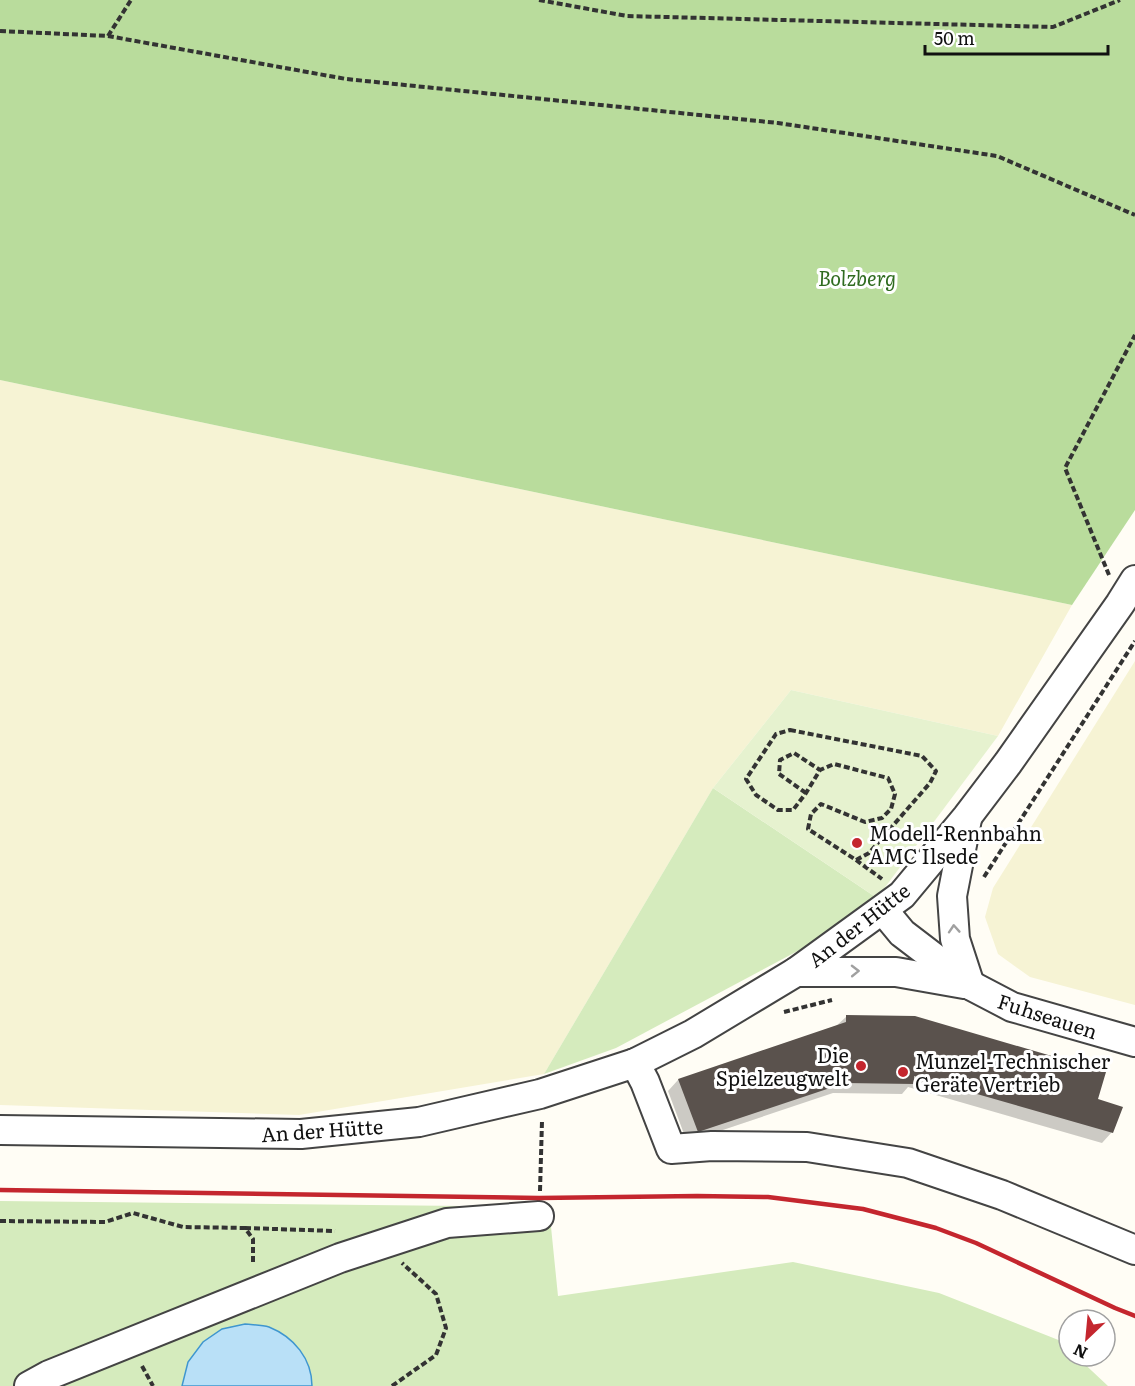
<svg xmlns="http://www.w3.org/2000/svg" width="1135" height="1386" viewBox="0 0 1135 1386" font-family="Literata,serif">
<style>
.farmland{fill:#f6f3d4}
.green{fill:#d5ebbd}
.forest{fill:#b9dc9c}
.pitch{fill:#e6f2cf}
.water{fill:#b9e0f7;stroke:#3f96cf;stroke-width:1.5}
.shadow{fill:#0003}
.building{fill:#5a524d}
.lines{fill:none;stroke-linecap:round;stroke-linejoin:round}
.minor-casing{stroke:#444;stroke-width:32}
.path{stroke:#333;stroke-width:4;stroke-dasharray:6 3;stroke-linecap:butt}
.minor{stroke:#fff;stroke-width:28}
.rail{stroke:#c4262e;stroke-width:4.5}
.oneway{stroke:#a0a0a0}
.poi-dot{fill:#c4262e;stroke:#fff;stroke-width:2}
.labels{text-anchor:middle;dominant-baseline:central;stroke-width:6;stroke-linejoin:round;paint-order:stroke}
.park-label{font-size:20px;font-style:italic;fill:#2f6b1f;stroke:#fff}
.poi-label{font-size:20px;fill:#111;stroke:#fff;text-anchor:start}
.street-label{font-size:20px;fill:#111;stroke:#fff}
</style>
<rect width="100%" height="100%" fill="#fffdf5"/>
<!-- farmland -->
<g class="farmland">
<path d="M0,380L1072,605L998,736L791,690L713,788L544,1074L299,1115L0,1105Z"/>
<path d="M1135,661V1005L1030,977L998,954L985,917L993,888Z"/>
</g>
<!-- green -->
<g class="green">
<path d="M713,788L877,898L852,922L616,1048L544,1074Z"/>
<path d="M0,1201L549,1207L558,1296L793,1262L939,1293L1061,1341L1069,1349V1356H1076L1108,1386H0Z"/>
</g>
<!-- forest -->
<path class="forest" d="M0,0H1135V510L1072,605L0,380Z"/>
<!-- pitch -->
<path class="pitch" d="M791,690L998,736L877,898L713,788Z"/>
<!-- water -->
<path class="water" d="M245,1324C253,1325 262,1325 269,1327C294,1337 312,1359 312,1386H182L188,1362L203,1342L222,1329Z"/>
<!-- shadow -->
<path class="shadow" d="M846,1017L1097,1100L1112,1132L1102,1143L908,1087L902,1094L833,1093L687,1142L668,1091L678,1080L836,1026Z"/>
<!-- building -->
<path class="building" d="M846,1015L915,1016L1106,1072L1098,1099L1123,1107L1113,1133L914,1076V1084L845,1083L698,1132L678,1079L846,1022Z"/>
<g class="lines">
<defs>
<g id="minor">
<path d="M967,819L952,896L955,939L970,985"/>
<path d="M883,910L902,933L970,985L1012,1007L1135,1042"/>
<path d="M796,972H896L964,984"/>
<path d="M635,1063L645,1082L671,1149L712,1146L807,1147L908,1163L1002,1195L1135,1250"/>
<path d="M0,1130L301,1134L419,1122L540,1094L635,1063L693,1034L796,972L902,895L967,817L1008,763L1120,604L1135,580"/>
<path d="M29,1386L49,1375L340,1258L447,1223L539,1216"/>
</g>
</defs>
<!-- minor casing -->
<use href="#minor" class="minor-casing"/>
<!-- path -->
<g class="path">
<path d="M539,0L627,16L1053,27L1120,0"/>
<path d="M0,31L108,36L346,79L778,123L997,156L1135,215"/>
<path d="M108,36L131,0"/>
<path d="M1109,575L1065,468L1135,335"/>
<path d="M790,730L922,756L936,771L930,783L869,853L856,860L808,829L811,814L821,804L865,822L882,818L891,809L895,794L888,778L834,764L820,770L806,793L793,810H778L756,795L746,779L776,734Z"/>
<path d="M806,793L779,774L780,760L794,753L820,770"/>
<path d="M856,860L882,879"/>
<path d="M984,877L1135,641"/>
<path d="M784,1012L832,1000"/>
<path d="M540,1191L542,1121"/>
<path d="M0,1221L105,1222L133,1213L183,1227L245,1228L253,1239V1265"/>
<path d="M245,1228L335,1231"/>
<path d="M142,1366L153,1386"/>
<path d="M392,1386L436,1355L446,1328L436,1294L402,1263"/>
</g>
<!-- minor -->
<use href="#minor" class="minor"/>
<!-- rail -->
<path class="rail" d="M0,1190L539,1198L697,1196L768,1197L863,1209L936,1228L976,1243L1115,1308L1135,1316"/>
</g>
<!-- one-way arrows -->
<defs><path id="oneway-chevron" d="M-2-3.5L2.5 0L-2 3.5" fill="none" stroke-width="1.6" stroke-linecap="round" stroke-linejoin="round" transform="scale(1.5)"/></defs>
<g class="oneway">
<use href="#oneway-chevron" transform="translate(954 929) rotate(-94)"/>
<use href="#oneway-chevron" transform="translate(855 971) rotate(-1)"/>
</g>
<!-- markers -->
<g class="poi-dot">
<circle cx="857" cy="843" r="6"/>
<circle cx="861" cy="1066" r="6"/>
<circle cx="903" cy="1072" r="6"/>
</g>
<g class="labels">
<!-- park labels -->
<g class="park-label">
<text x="857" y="277">Bolzberg</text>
</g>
<!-- poi labels -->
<g class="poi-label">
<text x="869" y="832">Modell-Rennbahn<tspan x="869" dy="23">AMC Ilsede</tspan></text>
<text x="849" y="1054" text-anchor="end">Die<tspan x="849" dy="23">Spielzeugwelt</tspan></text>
<text x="915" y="1060">Munzel-Technischer<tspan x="915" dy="23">Geräte Vertrieb</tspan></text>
</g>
<!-- street labels -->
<g class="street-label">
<text transform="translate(858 924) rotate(-38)">An der Hütte</text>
<text transform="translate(1048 1015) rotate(18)">Fuhseauen</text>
<text transform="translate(322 1129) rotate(-4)">An der Hütte</text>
</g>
</g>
<!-- north arrow -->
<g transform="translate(1087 1338) rotate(206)"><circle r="28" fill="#ffffff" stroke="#a0a0a0" stroke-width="1.5"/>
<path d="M0-4.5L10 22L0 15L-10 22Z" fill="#c4262e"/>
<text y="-9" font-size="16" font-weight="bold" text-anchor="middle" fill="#111111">N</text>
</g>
<!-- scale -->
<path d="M925 45v9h183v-9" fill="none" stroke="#111111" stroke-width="3"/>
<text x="934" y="45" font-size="18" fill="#111111" stroke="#ffffff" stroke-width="4.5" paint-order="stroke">50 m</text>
</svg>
